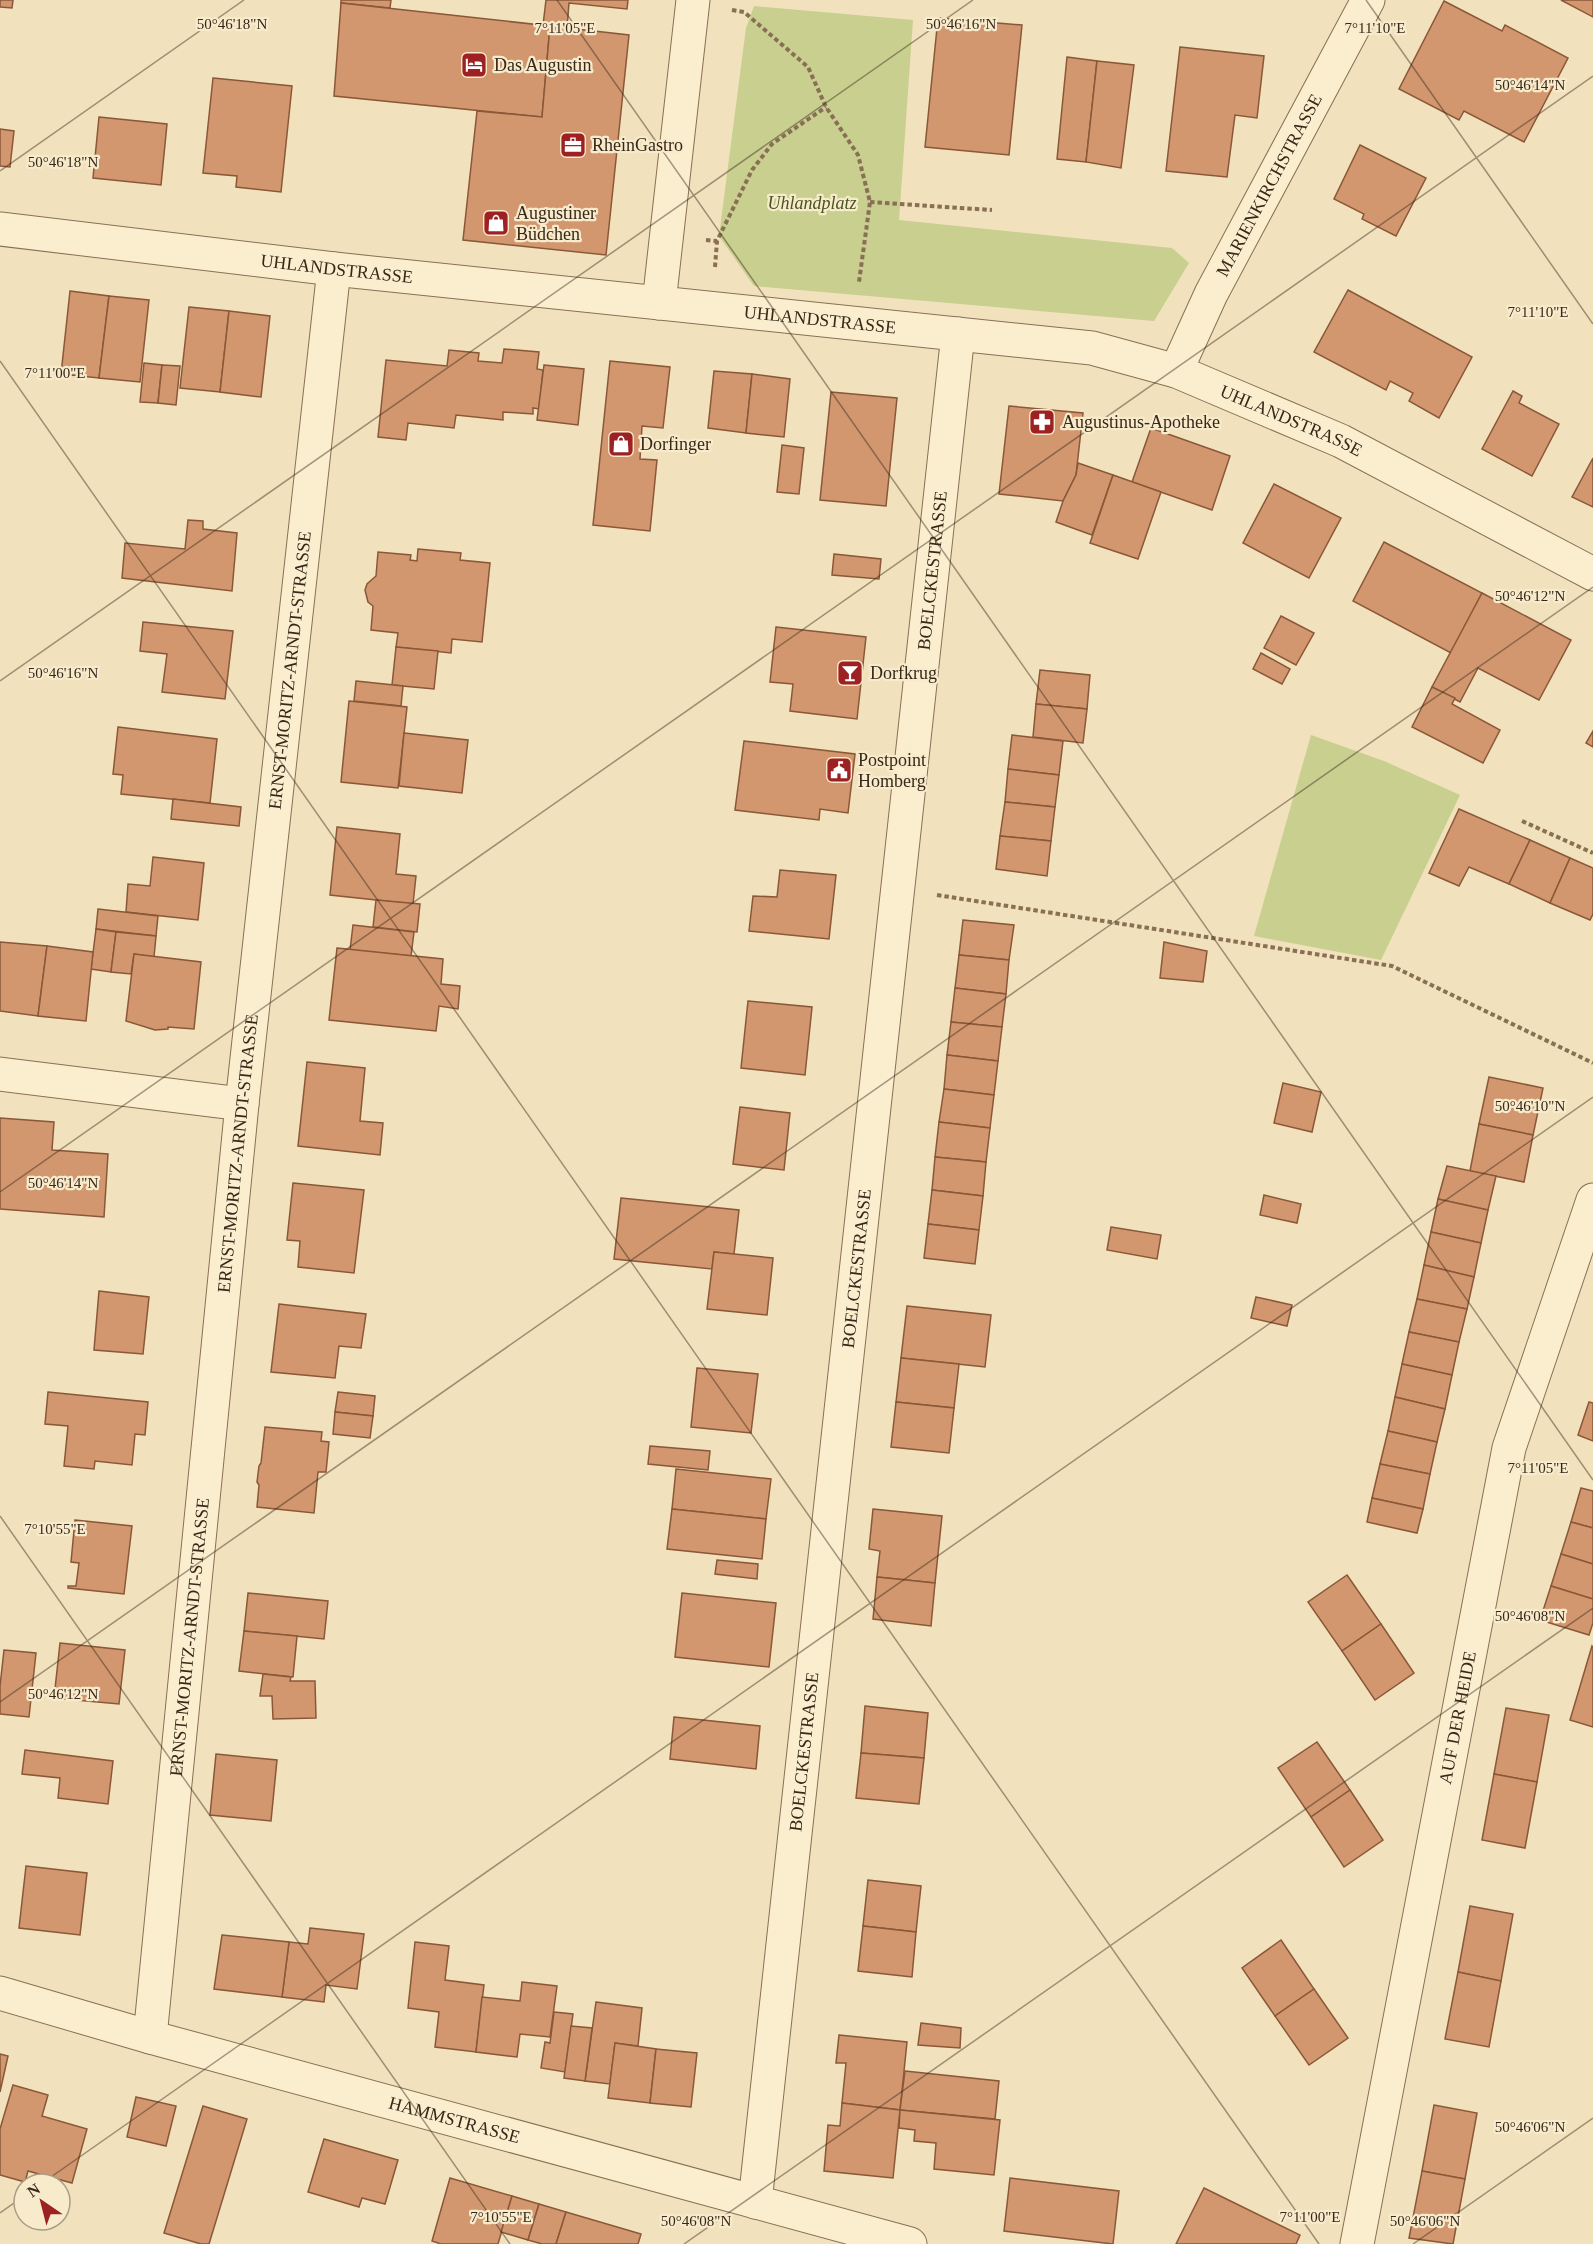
<svg xmlns="http://www.w3.org/2000/svg" width="1593" height="2244" viewBox="0 0 1593 2244" font-family="'Times New Roman',serif">
<style>
.green{fill:#c8cf8f}
.building{fill:#d2976f;stroke:#8a5838;stroke-width:1.5}
.lines{fill:none;stroke-linecap:round;stroke-linejoin:round}
.minor-casing{stroke:#897054;stroke-width:35}
.path{stroke:#897054;stroke-width:4;stroke-dasharray:4.5 3;stroke-linecap:butt}
.minor{stroke:#fbeecf;stroke-width:33}
.ticks{fill:none;stroke:#37281a;stroke-width:1.5;stroke-opacity:0.45}
.labels{text-anchor:middle;dominant-baseline:central;stroke-width:4.5;stroke-linejoin:round;paint-order:stroke}
.poi-label{font-size:18px;fill:#37281a;stroke:#f8ebcc;text-anchor:start}
.street-label{font-size:18px;fill:#37281a;stroke:#f8ebcc}
.park-label{font-size:18px;font-style:italic;fill:#48551f;stroke:#f8ebcc}
.ticks-label{font-size:15px;text-anchor:middle;fill:#37281a;stroke:#f8ebcc;stroke-width:4.5;stroke-linejoin:round;paint-order:stroke}
</style>
<rect width="100%" height="100%" fill="#f1e1bc"/>
<!-- green -->
<g class="green">
<path d="M754,6L913,20L899,220L1172,248L1189,263L1154,321L754,286L719,236L746,28Z"/>
<path d="M1311,735L1384,761L1460,795L1381,960L1254,936Z"/>
</g>
<!-- building -->
<g class="building">
<path d="M0,0H13L12,8L0,7Z"/>
<path d="M341,0H391L390,8L341,3Z"/>
<path d="M546,0H628L627,9L569,3L567,28L543,25Z"/>
<path d="M1561,0H1593V17Z"/>
<path d="M1444,1L1502,31L1505,25L1568,58L1524,142L1464,111L1459,120L1399,89Z"/>
<path d="M341,3L550,26L542,117L334,96Z"/>
<path d="M938,18L1022,25L1009,155L925,147Z"/>
<path d="M550,26L629,35L606,255L463,240L477,111L542,117Z"/>
<path d="M1180,47L1264,56L1257,118L1235,115L1227,177L1166,171Z"/>
<path d="M1067,57L1097,61L1086,162L1057,159Z"/>
<path d="M1097,61L1134,65L1121,168L1086,162Z"/>
<path d="M213,78L292,86L281,192L236,187L237,176L203,173Z"/>
<path d="M99,117L167,124L161,185L93,178Z"/>
<path d="M0,129L14,131L10,167L0,166Z"/>
<path d="M1360,145L1426,178L1396,236L1362,219L1364,214L1334,199Z"/>
<path d="M1348,290L1472,357L1439,418L1409,401L1413,393L1390,381L1386,390L1314,352Z"/>
<path d="M70,291L109,296L99,378L61,374Z"/>
<path d="M109,296L149,300L140,382L99,378Z"/>
<path d="M189,307L229,311L220,392L180,388Z"/>
<path d="M229,311L270,316L261,397L220,392Z"/>
<path d="M504,349L539,352L537,369L543,370L539,409L533,408V414L503,412V420L456,415L454,428L408,423L406,440L378,437L386,360L447,366L449,350L479,353L478,361L502,363Z"/>
<path d="M610,361L670,367L663,428L642,426L640,459L657,460L650,531L593,525Z"/>
<path d="M144,363L162,365L158,403L140,402Z"/>
<path d="M162,365L180,366L176,405L158,403Z"/>
<path d="M544,365L584,369L578,425L537,420Z"/>
<path d="M714,371L752,374L746,433L708,428Z"/>
<path d="M752,374L790,379L784,437L746,433Z"/>
<path d="M1513,391L1522,396L1519,403L1559,424L1532,476L1482,449Z"/>
<path d="M831,392L897,398L886,506L820,500Z"/>
<path d="M1009,406L1083,413L1076,475L1063,501L999,494Z"/>
<path d="M1151,428L1230,456L1212,510L1132,482Z"/>
<path d="M782,445L804,448L799,494L777,492Z"/>
<path d="M1593,458V507L1572,497Z"/>
<path d="M1078,463L1113,475L1092,535L1056,522L1063,501L1076,475Z"/>
<path d="M1113,475L1161,492L1138,559L1090,543Z"/>
<path d="M1274,484L1341,518L1309,578L1243,543Z"/>
<path d="M188,520L203,521V529L237,533L232,591L122,578L125,543L185,549Z"/>
<path d="M1384,542L1482,593L1451,653L1353,601Z"/>
<path d="M418,549L461,553L460,560L490,563L482,642L452,639L451,653L396,647L398,633L371,630L373,606L368,602L365,590L367,584L376,576L378,552L411,555L410,560L417,561Z"/>
<path d="M834,554L881,559L879,579L832,575Z"/>
<path d="M1482,593L1571,640L1539,700L1478,668L1460,702L1432,687Z"/>
<path d="M1281,616L1314,633L1296,665L1264,648Z"/>
<path d="M143,622L233,631L225,699L162,692L167,654L140,651Z"/>
<path d="M776,627L866,637L857,719L790,711L793,684L770,682Z"/>
<path d="M396,647L438,651L434,689L392,685Z"/>
<path d="M1261,653L1290,669L1282,684L1253,669Z"/>
<path d="M1040,670L1090,675L1087,709L1036,704Z"/>
<path d="M356,681L403,686L401,706L354,701Z"/>
<path d="M1432,687L1455,698L1452,704L1500,730L1483,763L1412,727Z"/>
<path d="M349,701L407,707L398,788L341,782Z"/>
<path d="M1036,704L1087,709L1083,743L1033,737Z"/>
<path d="M118,727L217,739L210,803L121,794L123,775L113,774Z"/>
<path d="M1593,731V747L1586,743Z"/>
<path d="M404,733L468,740L462,793L399,786Z"/>
<path d="M1012,735L1063,741L1059,775L1008,769Z"/>
<path d="M744,741L855,754L848,813L820,809L819,820L735,810Z"/>
<path d="M1008,769L1059,775L1055,807L1005,802Z"/>
<path d="M173,799L241,807L239,826L171,819Z"/>
<path d="M1005,802L1055,807L1051,841L1000,836Z"/>
<path d="M1459,809L1530,840L1509,884L1469,867L1459,886L1429,873Z"/>
<path d="M337,827L400,834L396,874L416,876L413,904L330,895Z"/>
<path d="M1000,836L1051,841L1047,876L996,869Z"/>
<path d="M1530,840L1570,858L1550,903L1509,884Z"/>
<path d="M153,857L204,863L198,920L126,912L128,884L150,886Z"/>
<path d="M1570,858L1593,868V914L1590,920L1550,903Z"/>
<path d="M780,870L836,875L829,939L749,931L753,896L777,897Z"/>
<path d="M376,900L420,904L417,932L373,927Z"/>
<path d="M98,909L158,916L156,936L96,929Z"/>
<path d="M963,920L1014,925L1009,960L959,955Z"/>
<path d="M353,925L414,932L411,956L350,950Z"/>
<path d="M96,929L116,932L111,972L91,969Z"/>
<path d="M116,932L156,936L154,957L134,954L131,974L111,972Z"/>
<path d="M0,942L47,946L38,1016L0,1011Z"/>
<path d="M1164,942L1207,951L1203,982L1160,978Z"/>
<path d="M47,946L93,952L86,1021L38,1016Z"/>
<path d="M337,948L443,959L441,984L460,986L458,1009L439,1006L436,1031L329,1020Z"/>
<path d="M134,954L201,962L194,1029L168,1027V1029L155,1030L126,1021Z"/>
<path d="M959,955L1009,960L1006,994L955,988Z"/>
<path d="M955,988L1006,994L1002,1027L951,1022Z"/>
<path d="M748,1001L812,1007L805,1075L741,1068Z"/>
<path d="M951,1022L1002,1027L998,1061L947,1055Z"/>
<path d="M947,1055L998,1061L994,1095L944,1089Z"/>
<path d="M307,1062L365,1068L360,1121L383,1123L380,1155L298,1146Z"/>
<path d="M1489,1077L1543,1088L1533,1135L1479,1124Z"/>
<path d="M1283,1083L1321,1092L1312,1132L1274,1123Z"/>
<path d="M944,1089L994,1095L990,1128L939,1122Z"/>
<path d="M740,1107L790,1113L784,1170L733,1164Z"/>
<path d="M0,1118L54,1122L52,1150L108,1154L104,1217L0,1209Z"/>
<path d="M939,1122L990,1128L986,1162L935,1157Z"/>
<path d="M1479,1124L1533,1135L1524,1182L1470,1171Z"/>
<path d="M935,1157L986,1162L983,1196L932,1190Z"/>
<path d="M1447,1166L1496,1176L1488,1210L1438,1199Z"/>
<path d="M293,1183L364,1190L354,1273L298,1267L300,1241L287,1240Z"/>
<path d="M932,1190L983,1196L979,1230L928,1224Z"/>
<path d="M1264,1195L1301,1204L1297,1223L1260,1215Z"/>
<path d="M621,1198L739,1210L734,1254L714,1252L712,1269L614,1259Z"/>
<path d="M1438,1199L1488,1210L1481,1243L1431,1232Z"/>
<path d="M928,1224L979,1230L975,1264L924,1258Z"/>
<path d="M1111,1227L1161,1235L1157,1259L1107,1250Z"/>
<path d="M1431,1232L1481,1243L1474,1277L1424,1265Z"/>
<path d="M714,1252L773,1258L767,1315L707,1309Z"/>
<path d="M1424,1265L1474,1277L1467,1309L1417,1299Z"/>
<path d="M99,1291L149,1297L143,1354L94,1350Z"/>
<path d="M1256,1297L1292,1305L1287,1326L1251,1318Z"/>
<path d="M1417,1299L1467,1309L1459,1342L1409,1332Z"/>
<path d="M279,1304L366,1314L361,1348L339,1346L335,1378L271,1372Z"/>
<path d="M907,1306L991,1315L985,1367L901,1358Z"/>
<path d="M1409,1332L1459,1342L1452,1375L1402,1364Z"/>
<path d="M901,1358L959,1364L954,1408L896,1402Z"/>
<path d="M1402,1364L1452,1375L1445,1409L1395,1397Z"/>
<path d="M697,1368L758,1374L751,1433L691,1427Z"/>
<path d="M48,1392L148,1402L145,1435L135,1434L132,1465L95,1461L94,1469L64,1466L68,1426L45,1424Z"/>
<path d="M338,1392L375,1396L373,1416L335,1412Z"/>
<path d="M1395,1397L1445,1409L1437,1442L1388,1431Z"/>
<path d="M896,1402L954,1408L949,1453L891,1447Z"/>
<path d="M1589,1402L1593,1403V1441L1578,1435Z"/>
<path d="M335,1412L373,1416L370,1438L333,1434Z"/>
<path d="M265,1427L322,1432L321,1441L329,1442L326,1472H318L314,1513L257,1507L259,1485L257,1482L259,1466L261,1463Z"/>
<path d="M1388,1431L1437,1442L1430,1474L1380,1464Z"/>
<path d="M650,1446L710,1451L708,1470L648,1464Z"/>
<path d="M1380,1464L1430,1474L1423,1509L1372,1498Z"/>
<path d="M676,1469L771,1479L766,1519L672,1509Z"/>
<path d="M1581,1488L1593,1491V1528L1571,1522Z"/>
<path d="M1372,1498L1423,1509L1417,1533L1367,1522Z"/>
<path d="M672,1509L766,1519L762,1559L667,1549Z"/>
<path d="M873,1509L942,1516L935,1583L877,1577L880,1551L869,1549Z"/>
<path d="M75,1520L132,1526L124,1594L68,1588V1586H76L79,1563L71,1562Z"/>
<path d="M1571,1522L1593,1528V1564L1561,1554Z"/>
<path d="M1561,1554L1593,1564V1599L1551,1586Z"/>
<path d="M717,1560L758,1564L757,1579L715,1574Z"/>
<path d="M1347,1575L1381,1624L1342,1651L1308,1602Z"/>
<path d="M877,1577L935,1583L931,1626L873,1619Z"/>
<path d="M1551,1586L1593,1599V1623L1589,1635L1540,1620Z"/>
<path d="M248,1593L328,1601L324,1639L244,1631Z"/>
<path d="M682,1593L776,1603L769,1667L675,1657Z"/>
<path d="M1381,1624L1414,1673L1375,1700L1342,1651Z"/>
<path d="M244,1631L297,1636L293,1677L239,1671Z"/>
<path d="M60,1643L125,1650L119,1704L54,1698Z"/>
<path d="M1592,1646L1593,1647V1727L1570,1720Z"/>
<path d="M4,1650L36,1653L29,1717L0,1714V1686Z"/>
<path d="M263,1674L291,1677L290,1681H315L316,1718L273,1719L272,1696H260Z"/>
<path d="M865,1706L928,1713L924,1758L861,1753Z"/>
<path d="M1506,1708L1549,1715L1537,1782L1494,1774Z"/>
<path d="M674,1717L760,1726L756,1769L670,1759Z"/>
<path d="M1317,1742L1350,1790L1311,1817L1278,1768Z"/>
<path d="M25,1750L113,1761L108,1804L58,1798L60,1778L22,1774Z"/>
<path d="M861,1753L924,1758L919,1804L856,1798Z"/>
<path d="M216,1754L277,1760L271,1821L210,1815Z"/>
<path d="M1494,1774L1537,1782L1525,1848L1482,1840Z"/>
<path d="M1350,1790L1383,1840L1344,1867L1311,1817Z"/>
<path d="M26,1866L87,1873L80,1935L19,1928Z"/>
<path d="M868,1880L921,1886L916,1932L863,1926Z"/>
<path d="M1470,1906L1513,1914L1501,1981L1458,1972Z"/>
<path d="M863,1926L916,1932L912,1977L858,1971Z"/>
<path d="M310,1928L364,1934L357,1989L326,1985L324,2002L282,1997L289,1942L308,1944Z"/>
<path d="M222,1935L289,1942L282,1997L214,1989Z"/>
<path d="M1281,1940L1314,1989L1275,2016L1242,1968Z"/>
<path d="M415,1942L449,1946L445,1980L484,1985L476,2052L435,2047L439,2012L408,2008Z"/>
<path d="M1458,1972L1501,1981L1489,2047L1445,2039Z"/>
<path d="M522,1982L557,1986L550,2037L520,2034L517,2057L476,2052L482,1997L520,2001Z"/>
<path d="M1314,1989L1348,2038L1309,2065L1275,2016Z"/>
<path d="M596,2002L642,2008L638,2046L615,2043L610,2084L585,2081Z"/>
<path d="M554,2012L573,2014L565,2072L541,2068L545,2042L550,2043Z"/>
<path d="M921,2023L961,2028L960,2048L918,2045Z"/>
<path d="M571,2026L592,2028L585,2081L564,2078Z"/>
<path d="M839,2035L907,2042L900,2110L842,2103L846,2063H836Z"/>
<path d="M615,2043L656,2049L650,2103L608,2098Z"/>
<path d="M656,2049L697,2053L691,2107L650,2103Z"/>
<path d="M0,2054L8,2056L0,2092Z"/>
<path d="M905,2071L999,2081L995,2119L900,2110Z"/>
<path d="M13,2085L48,2095L42,2116L87,2129L72,2183L28,2171L25,2182L0,2175V2129Z"/>
<path d="M136,2097L176,2106L166,2146L127,2137Z"/>
<path d="M842,2103L900,2110L893,2178L824,2171L828,2125L840,2126Z"/>
<path d="M1434,2105L1477,2113L1465,2179L1422,2171Z"/>
<path d="M203,2106L247,2119L209,2244H201L164,2233Z"/>
<path d="M900,2110L1000,2120L994,2175L934,2169L936,2143L914,2141L915,2130L899,2128Z"/>
<path d="M324,2139L398,2160L385,2204L362,2198L359,2207L308,2192Z"/>
<path d="M1422,2171L1465,2179L1453,2244L1409,2238Z"/>
<path d="M450,2178L512,2196L498,2244H441L432,2241Z"/>
<path d="M1010,2178L1119,2191L1113,2244L1004,2231Z"/>
<path d="M1204,2188L1300,2235L1296,2244H1176Z"/>
<path d="M512,2196L539,2204L528,2240L501,2232Z"/>
<path d="M539,2204L566,2212L556,2244H542L528,2240Z"/>
<path d="M566,2212L641,2234L638,2244H556Z"/>
</g>
<g class="lines">
<defs>
<g id="minor">
<path id="s1" d="M0,229L334,269L1092,348L1176,371L1341,441L1593,574"/>
<path d="M659,303L693,0"/>
<path id="s2" d="M1176,371L1211,294L1368,0"/>
<path d="M0,1074L242,1104"/>
<path id="s3" d="M0,1993L150,2037L910,2244"/>
<path id="s4" d="M150,2037L242,1104L334,269"/>
<path id="s5" d="M755,2202L958,334"/>
<path id="s6" d="M1357,2244L1509,1448L1593,1200"/>
</g>
</defs>
<!-- minor casing -->
<use href="#minor" class="minor-casing"/>
<!-- path -->
<g class="path">
<path d="M732,10L744,12L808,67L826,107L858,155L870,202L859,282"/>
<path d="M870,202L992,210"/>
<path d="M706,240L717,241L752,170L772,144L826,107"/>
<path d="M715,267L717,241"/>
<path d="M1522,821L1593,853"/>
<path d="M937,895L1392,966L1593,1063"/>
</g>
<!-- minor -->
<use href="#minor" class="minor"/>
</g>
<!-- ticks -->
<path class="ticks" d="M557,0L1593,1480M1366,0L1593,324M0,171L244,0M0,361L1319,2244M0,681L973,0M0,1192L1593,76M0,1516L510,2244M0,1702L1593,587M41,2184L1593,1097M0,2213L24,2196M684,2244L1593,1608M1413,2244L1593,2118"/>
<!-- icons -->
<defs>
<symbol id="hotel-square" viewBox="-11 -11 22 22"><rect x="-9" y="-9" width="18" height="18" rx="4" fill="#9d2022" stroke="#f8ebcc"/><path d="M-6-4.5h1.5V1H6V5H4.5V3h-9V5H-6ZM-4 0a1.8 1.8 0 1 1 3.6 0ZM.5 0V-2.5h3Q6-2.5 6 0Z" fill="#fff"/></symbol>
<symbol id="office-square" viewBox="-11 -11 22 22"><rect x="-9" y="-9" width="18" height="18" rx="4" fill="#9d2022" stroke="#f8ebcc"/><path d="M-6-3h4V-5.5h4V-3h4V5H-6ZM-1-4.5V-3h2v-1.5ZM-6 0V1H6V0Z" fill="#fff"/></symbol>
<symbol id="shop-square" viewBox="-11 -11 22 22"><rect x="-9" y="-9" width="18" height="18" rx="4" fill="#9d2022" stroke="#f8ebcc"/><path d="M-5-2.5h2.3a2.7 3.5 0 0 1 5.4 0H5L5.5 6h-11ZM-1.5-2.5h3a1.5 2.3 0 0 0-3 0Z" fill="#fff"/></symbol>
<symbol id="pharmacy-square" viewBox="-11 -11 22 22"><rect x="-9" y="-9" width="18" height="18" rx="4" fill="#9d2022" stroke="#f8ebcc"/><path d="M-2-6h4v4h4v4h-4v4h-4v-4h-4v-4h4Z" fill="#fff"/></symbol>
<symbol id="bar-square" viewBox="-11 -11 22 22"><rect x="-9" y="-9" width="18" height="18" rx="4" fill="#9d2022" stroke="#f8ebcc"/><path d="M-6-5H6L.8 .8V4.5H3.5V6h-7V4.5H-.8V.8Z" fill="#fff"/></symbol>
<symbol id="civic-square" viewBox="-11 -11 22 22"><rect x="-9" y="-9" width="18" height="18" rx="4" fill="#9d2022" stroke="#f8ebcc"/><path d="M-.6-6.5H3V-4.5H.6V-3L4-1V1h2V6H-6V1h2V-1L-.6-3ZM-1.2 2.5V6h2.4V2.5Z" fill="#fff"/></symbol>
</defs>
<g fill-rule="evenodd">
<use href="#hotel-square" x="459" y="50" width="30" height="30"/>
<use href="#office-square" x="558" y="130" width="30" height="30"/>
<use href="#shop-square" x="481" y="208" width="30" height="30"/>
<use href="#pharmacy-square" x="1027" y="407" width="30" height="30"/>
<use href="#shop-square" x="606" y="429" width="30" height="30"/>
<use href="#bar-square" x="835" y="658" width="30" height="30"/>
<use href="#civic-square" x="824" y="755" width="30" height="30"/>
</g>
<g class="labels">
<!-- poi labels -->
<g class="poi-label">
<text x="494" y="65">Das Augustin</text>
<text x="592" y="145">RheinGastro</text>
<text x="516" y="213">Augustiner<tspan x="516" dy="21">Büdchen</tspan></text>
<text x="1062" y="422">Augustinus-Apotheke</text>
<text x="640" y="444">Dorfinger</text>
<text x="870" y="673">Dorfkrug</text>
<text x="858" y="760">Postpoint<tspan x="858" dy="21">Homberg</tspan></text>
</g>
<!-- street labels -->
<g class="street-label">
<text stroke="none"><textPath href="#s2" startOffset="208">MARIENKIRCHSTRASSE</textPath></text>
<text stroke="none"><textPath href="#s1" startOffset="339">UHLANDSTRASSE</textPath></text>
<text stroke="none"><textPath href="#s1" startOffset="825">UHLANDSTRASSE</textPath></text>
<text stroke="none"><textPath href="#s1" startOffset="1311">UHLANDSTRASSE</textPath></text>
<text stroke="none"><textPath href="#s5" startOffset="1641">BOELCKESTRASSE</textPath></text>
<text stroke="none"><textPath href="#s4" startOffset="1374">ERNST-MORITZ-ARNDT-STRASSE</textPath></text>
<text stroke="none"><textPath href="#s4" startOffset="888">ERNST-MORITZ-ARNDT-STRASSE</textPath></text>
<text stroke="none"><textPath href="#s5" startOffset="939">BOELCKESTRASSE</textPath></text>
<text stroke="none"><textPath href="#s4" startOffset="402">ERNST-MORITZ-ARNDT-STRASSE</textPath></text>
<text stroke="none"><textPath href="#s6" startOffset="536">AUF DER HEIDE</textPath></text>
<text stroke="none"><textPath href="#s5" startOffset="453">BOELCKESTRASSE</textPath></text>
<text stroke="none"><textPath href="#s3" startOffset="472">HAMMSTRASSE</textPath></text>
</g>
<!-- park labels -->
<g class="park-label">
<text x="812" y="203">Uhlandplatz</text>
</g>
</g>
<g class="ticks-label">
<text x="232" y="29">50°46'18"N</text>
<text x="961" y="29">50°46'16"N</text>
<text x="565" y="33">7°11'05"E</text>
<text x="1375" y="33">7°11'10"E</text>
<text x="1530" y="90">50°46'14"N</text>
<text x="63" y="167">50°46'18"N</text>
<text x="1538" y="317">7°11'10"E</text>
<text x="55" y="378">7°11'00"E</text>
<text x="1530" y="601">50°46'12"N</text>
<text x="63" y="678">50°46'16"N</text>
<text x="1530" y="1111">50°46'10"N</text>
<text x="63" y="1188">50°46'14"N</text>
<text x="1538" y="1473">7°11'05"E</text>
<text x="55" y="1534">7°10'55"E</text>
<text x="1530" y="1621">50°46'08"N</text>
<text x="63" y="1699">50°46'12"N</text>
<text x="1530" y="2132">50°46'06"N</text>
<text x="501" y="2222">7°10'55"E</text>
<text x="1310" y="2222">7°11'00"E</text>
<text x="696" y="2226">50°46'08"N</text>
<text x="1425" y="2226">50°46'06"N</text>
</g>
<!-- north arrow -->
<g transform="translate(42 2202) rotate(325)"><circle r="28" fill="#f8ebcc" stroke="#ab9d85" stroke-width="1.5"/>
<path d="M0-4.5L10 22L0 15L-10 22Z" fill="#9d2022"/>
<text y="-9" font-size="16" font-weight="bold" text-anchor="middle" fill="#37281a">N</text>
</g>
</svg>
